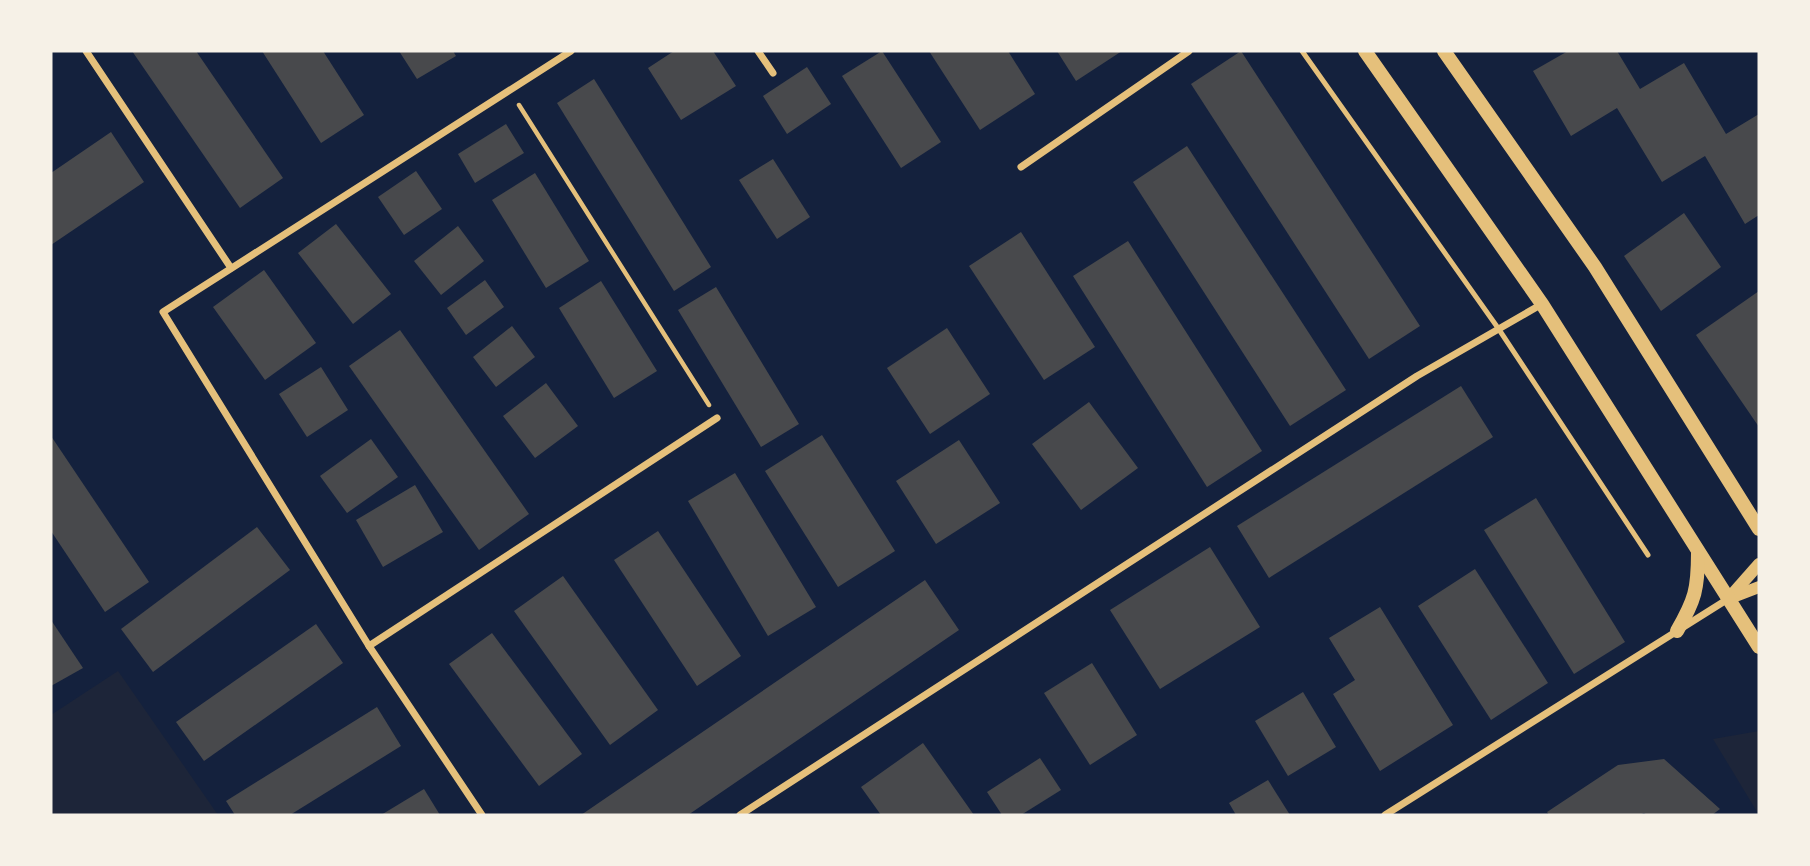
<svg xmlns="http://www.w3.org/2000/svg" width="1810" height="866" viewBox="0 0 1810 866" font-family="Spectral,serif">
<style>
.green{fill:#1d2539}
.building{fill:#48494c}
.lines{fill:none;stroke-linecap:round;stroke-linejoin:round}
.path{stroke:#e5c07b;stroke-width:4.5}
.service{stroke:#e5c07b;stroke-width:5}
.minor{stroke:#e5c07b;stroke-width:7}
.tertiary{stroke:#e5c07b;stroke-width:12}
.secondary{stroke:#e5c07b;stroke-width:14}
</style>
<rect width="100%" height="100%" fill="#14213d"/>
<!-- green -->
<g class="green">
<path d="M118,671L218,815H51V715Z"/>
<path d="M1759,731V815L1713,739Z"/>
</g>
<!-- building -->
<g class="building">
<path d="M132,51H196L283,178L240,208Z"/>
<path d="M262,51H323L364,115L321,143Z"/>
<path d="M399,51H453L456,56L417,79Z"/>
<path d="M674,51H713L736,86L681,120L648,68Z"/>
<path d="M882,51L941,142L901,168L842,76Z"/>
<path d="M929,51H1008L1035,94L980,130Z"/>
<path d="M1057,51H1122L1076,81Z"/>
<path d="M1241,51L1420,326L1369,359L1191,84Z"/>
<path d="M1568,51H1617L1640,89L1684,63L1726,134L1759,114V215L1745,224L1705,156L1662,182L1617,108L1571,136L1533,71Z"/>
<path d="M807,67L831,104L787,134L763,96Z"/>
<path d="M594,79L711,267L674,291L557,103Z"/>
<path d="M506,124L524,153L475,183L458,154Z"/>
<path d="M111,132L144,182L51,245V173Z"/>
<path d="M1187,146L1346,390L1290,426L1133,182Z"/>
<path d="M773,159L810,217L777,239L739,180Z"/>
<path d="M416,171L442,209L404,235L378,197Z"/>
<path d="M535,173L589,261L546,288L492,200Z"/>
<path d="M1684,213L1721,267L1661,311L1624,256Z"/>
<path d="M336,224L391,294L353,324L298,253Z"/>
<path d="M458,226L484,261L441,295L414,261Z"/>
<path d="M1021,232L1095,347L1044,380L969,266Z"/>
<path d="M1128,241L1262,451L1207,487L1073,276Z"/>
<path d="M264,270L316,343L265,380L213,307Z"/>
<path d="M485,280L504,307L466,335L447,308Z"/>
<path d="M601,281L657,371L614,398L559,308Z"/>
<path d="M716,287L799,424L761,447L678,310Z"/>
<path d="M1759,291V427L1696,335Z"/>
<path d="M512,326L535,357L496,387L473,357Z"/>
<path d="M947,328L990,394L930,434L887,368Z"/>
<path d="M400,330L529,514L479,550L349,366Z"/>
<path d="M321,367L348,410L307,437L279,394Z"/>
<path d="M546,383L578,426L535,458L503,416Z"/>
<path d="M1461,386L1493,437L1269,578L1237,526Z"/>
<path d="M1089,402L1138,468L1081,510L1032,444Z"/>
<path d="M822,435L895,551L838,587L765,471Z"/>
<path d="M51,436L149,582L105,612L51,531Z"/>
<path d="M371,439L398,477L347,513L320,476Z"/>
<path d="M959,440L1000,503L936,544L896,481Z"/>
<path d="M735,473L816,607L768,636L688,501Z"/>
<path d="M415,485L443,532L383,567L356,520Z"/>
<path d="M1536,498L1625,642L1574,674L1484,530Z"/>
<path d="M257,527L290,570L153,672L121,629Z"/>
<path d="M658,531L741,656L697,686L614,560Z"/>
<path d="M1210,547L1260,627L1160,689L1110,610Z"/>
<path d="M1475,569L1548,683L1491,720L1418,606Z"/>
<path d="M563,576L658,710L610,745L514,611Z"/>
<path d="M925,580L959,630L688,815H581Z"/>
<path d="M1380,607L1453,725L1380,771L1333,694L1355,680L1329,638Z"/>
<path d="M51,620L83,668L51,686Z"/>
<path d="M316,624L343,663L204,761L176,722Z"/>
<path d="M492,633L582,754L539,786L449,664Z"/>
<path d="M1092,663L1137,735L1090,765L1044,693Z"/>
<path d="M1303,692L1336,747L1288,776L1255,721Z"/>
<path d="M377,707L401,746L290,815H235L226,801Z"/>
<path d="M923,743L974,815H881L861,787Z"/>
<path d="M1040,758L1061,790L1021,815H1002L987,792Z"/>
<path d="M1664,759L1720,809L1712,815H1647L1644,813L1639,815H1549L1547,812L1618,765Z"/>
<path d="M1268,780L1290,815H1236L1229,803Z"/>
<path d="M424,789L440,815H381Z"/>
</g>
<g class="lines">
<!-- path -->
<path class="path" d="M519,105L709,405"/>
<!-- service -->
<path class="service" d="M1302,51L1498,328L1648,555"/>
<!-- minor -->
<g class="minor">
<path d="M86,51L231,268"/>
<path d="M758,51L773,73"/>
<path d="M1021,167L1189,51"/>
<path d="M369,646L717,418"/>
<path d="M482,815L369,646L163,312L571,51"/>
<path d="M740,815L1417,376L1542,304"/>
<path d="M1385,815L1728,599"/>
</g>
<!-- tertiary -->
<g class="tertiary">
<path d="M1733,597L1759,587"/>
<path d="M1729,598L1759,564"/>
</g>
<!-- secondary -->
<g class="secondary">
<path d="M1365,51L1542,304L1759,647"/>
<path d="M1444,51L1595,267L1759,529"/>
<path d="M1677,631C1695,600 1698,589 1698,553"/>
</g>
</g>
<!-- border -->
<rect width="1810" height="866" fill="none" stroke="#f6f1e7" stroke-width="105"/>
</svg>
